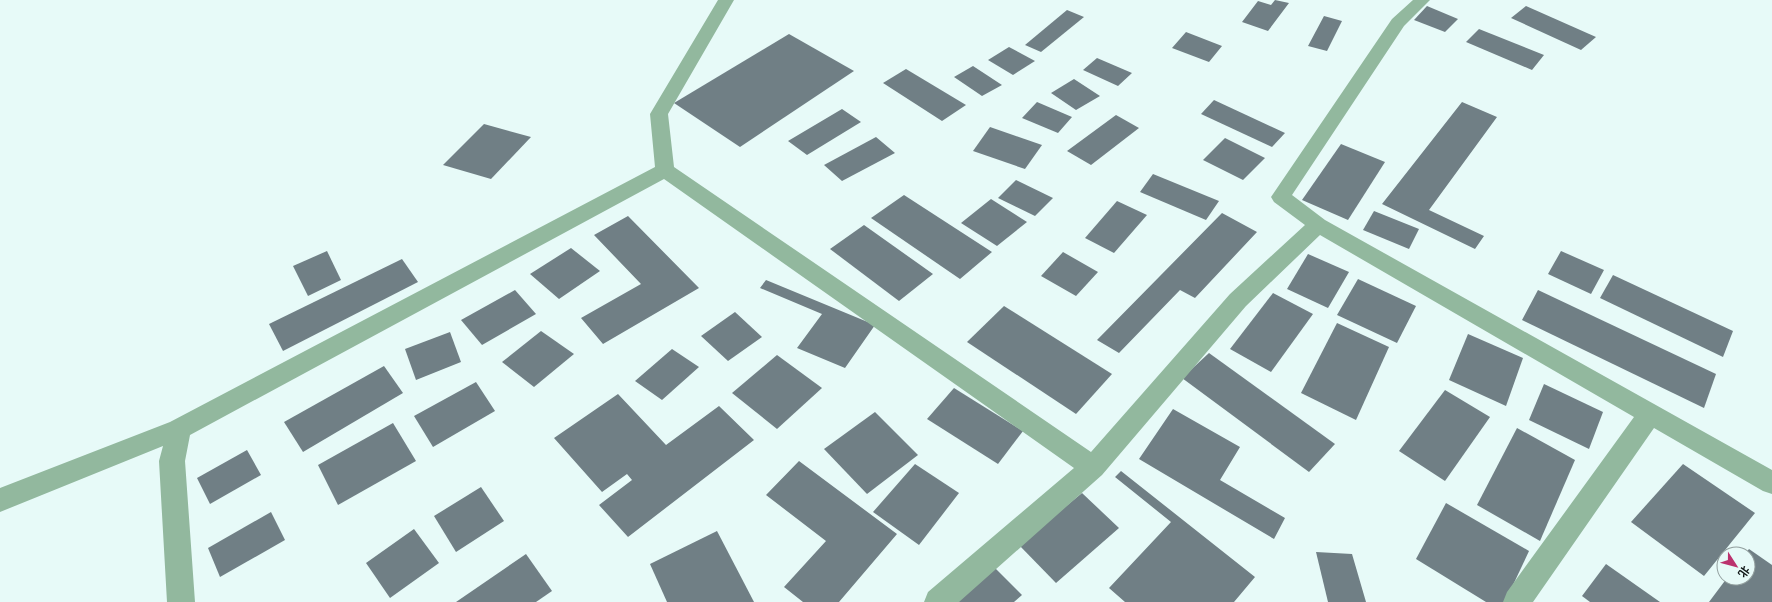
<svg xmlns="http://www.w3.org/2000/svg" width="1772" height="602" viewBox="0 0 1772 602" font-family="'Playfair Display','Noto Sans SC',serif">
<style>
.building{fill:#707f85}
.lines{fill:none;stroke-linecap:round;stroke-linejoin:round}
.minor{fill:#92b89e;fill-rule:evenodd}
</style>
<rect width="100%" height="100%" fill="#e7faf8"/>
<!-- building -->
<g class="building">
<path d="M1275,0L1289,3L1268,31L1242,22L1258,1L1271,5Z"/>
<path d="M1427,6L1458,19L1445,32L1414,20Z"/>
<path d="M1526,6L1596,37L1581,50L1511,18Z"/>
<path d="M1067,10L1084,17L1041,52L1025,45Z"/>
<path d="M1324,16L1342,21L1327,51L1308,46Z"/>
<path d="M1479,29L1544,55L1532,70L1466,42Z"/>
<path d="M1186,32L1222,46L1209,62L1172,48Z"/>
<path d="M789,34L854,71L740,147L674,103Z"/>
<path d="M1009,47L1035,61L1013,75L988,60Z"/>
<path d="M1097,58L1132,73L1118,86L1083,70Z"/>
<path d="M973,66L1002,85L982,96L954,77Z"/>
<path d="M906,69L966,105L942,121L883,83Z"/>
<path d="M1074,79L1100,96L1076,110L1051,93Z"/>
<path d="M1214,100L1285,133L1272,147L1201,114Z"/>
<path d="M1037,102L1072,117L1058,133L1022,118Z"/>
<path d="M1462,102L1497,117L1429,210L1484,236L1475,249L1382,204Z"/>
<path d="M842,109L861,122L807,155L788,141Z"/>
<path d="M1116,115L1139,128L1091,165L1067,151Z"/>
<path d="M484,124L531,137L491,179L443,165Z"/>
<path d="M990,127L1042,145L1025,169L973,151Z"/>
<path d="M876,137L895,153L842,181L824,165Z"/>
<path d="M1225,138L1265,158L1243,180L1203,160Z"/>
<path d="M1341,144L1385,162L1348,220L1302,200Z"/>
<path d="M1153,174L1219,201L1206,220L1140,192Z"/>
<path d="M1016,180L1053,198L1035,216L998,198Z"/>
<path d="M904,195L992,252L960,279L871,218Z"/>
<path d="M991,199L1027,222L997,246L961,223Z"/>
<path d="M1117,201L1147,215L1114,253L1085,238Z"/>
<path d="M1374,211L1419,229L1409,249L1363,230Z"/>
<path d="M1222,213L1257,232L1195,298L1180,290L1119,353L1097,340Z"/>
<path d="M628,216L699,288L603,344L581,318L641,284L594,235Z"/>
<path d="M864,225L933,274L899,301L830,249Z"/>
<path d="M571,248L600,271L559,299L530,274Z"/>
<path d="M327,251L341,280L308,296L293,266Z"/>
<path d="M1561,251L1604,270L1591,294L1548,274Z"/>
<path d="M1063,252L1098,272L1076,296L1041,276Z"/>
<path d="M1308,254L1349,272L1328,308L1287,289Z"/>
<path d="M402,259L418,282L283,351L269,324Z"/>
<path d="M1613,275L1733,331L1723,357L1600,298Z"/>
<path d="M1358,279L1416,306L1397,343L1337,315Z"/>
<path d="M766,280L875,325L845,368L797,348L822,314L760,288Z"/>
<path d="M515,290L536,314L482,345L461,320Z"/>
<path d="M1538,290L1716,374L1704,408L1522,320Z"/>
<path d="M1273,293L1313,314L1271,372L1230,349Z"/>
<path d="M1004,306L1112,374L1076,414L967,342Z"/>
<path d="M735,312L762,337L728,361L701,336Z"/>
<path d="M1337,323L1389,347L1356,420L1301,393Z"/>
<path d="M541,331L574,354L534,387L502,362Z"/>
<path d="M450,332L461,362L416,380L405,349Z"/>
<path d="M1468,334L1523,358L1506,406L1449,380Z"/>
<path d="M672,349L699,367L662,400L635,381Z"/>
<path d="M1209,353L1335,444L1309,472L1182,378Z"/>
<path d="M777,355L822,388L777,429L732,393Z"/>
<path d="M384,366L403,393L303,452L284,422Z"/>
<path d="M476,382L495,411L433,447L414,416Z"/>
<path d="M1544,384L1603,412L1589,449L1529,420Z"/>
<path d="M954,388L1023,431L998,464L927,419Z"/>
<path d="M1445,390L1490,417L1445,481L1399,451Z"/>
<path d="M618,394L666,445L719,406L754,440L628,537L599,505L632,480L627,474L602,492L554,438Z"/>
<path d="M1173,409L1240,447L1220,480L1285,518L1274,539L1139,459Z"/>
<path d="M875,412L918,455L867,494L824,449Z"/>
<path d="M393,423L416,461L338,505L318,465Z"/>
<path d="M1517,428L1575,460L1540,541L1477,505Z"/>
<path d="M247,450L261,475L210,504L197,478Z"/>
<path d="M799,461L897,534L839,602H803L784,587L826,541L766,495Z"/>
<path d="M915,464L959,493L919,545L873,512Z"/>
<path d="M1683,464L1755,513L1704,576L1631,522Z"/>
<path d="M1121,471L1255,577L1234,602H1125L1109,588L1171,522L1115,477Z"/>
<path d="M481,487L504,521L456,552L434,516Z"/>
<path d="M1082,493L1119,528L1056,583L1019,545Z"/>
<path d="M1446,503L1529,551L1505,602H1486L1416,559Z"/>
<path d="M271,512L285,540L220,577L208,548Z"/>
<path d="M414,529L439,563L390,598L366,563Z"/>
<path d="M717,531L754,602H667L650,564Z"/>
<path d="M1749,549L1772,565V602H1709L1727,578H1748V554H1745Z"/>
<path d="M1316,552L1352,554L1366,602H1328Z"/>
<path d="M526,554L552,591L536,602H456Z"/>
<path d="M1606,564L1660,602H1590L1582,596Z"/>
<path d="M992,565L1022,595L1014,602H950Z"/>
</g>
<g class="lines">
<!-- minor -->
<path class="minor" d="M718,0H734L668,114L674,167L1091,452L1230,294L1305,225L1274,202L1271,197L1392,19L1413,0H1430L1404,26L1292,195L1325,220L1772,470V494L1763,491L1654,428L1533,602H1503L1507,592L1634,417L1320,235L1246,306L1102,475L959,602H924L928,592L1074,468L664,179L190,435L185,461L195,602H167L159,461L163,446L0,512V488L170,422L655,167L650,114Z"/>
</g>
<!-- north arrow -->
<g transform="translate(1736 566) rotate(126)"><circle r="19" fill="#e7faf8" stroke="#919e9d"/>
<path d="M0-3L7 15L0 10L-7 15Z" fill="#bb326e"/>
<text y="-6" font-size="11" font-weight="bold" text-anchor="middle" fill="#0f1515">北</text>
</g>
</svg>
